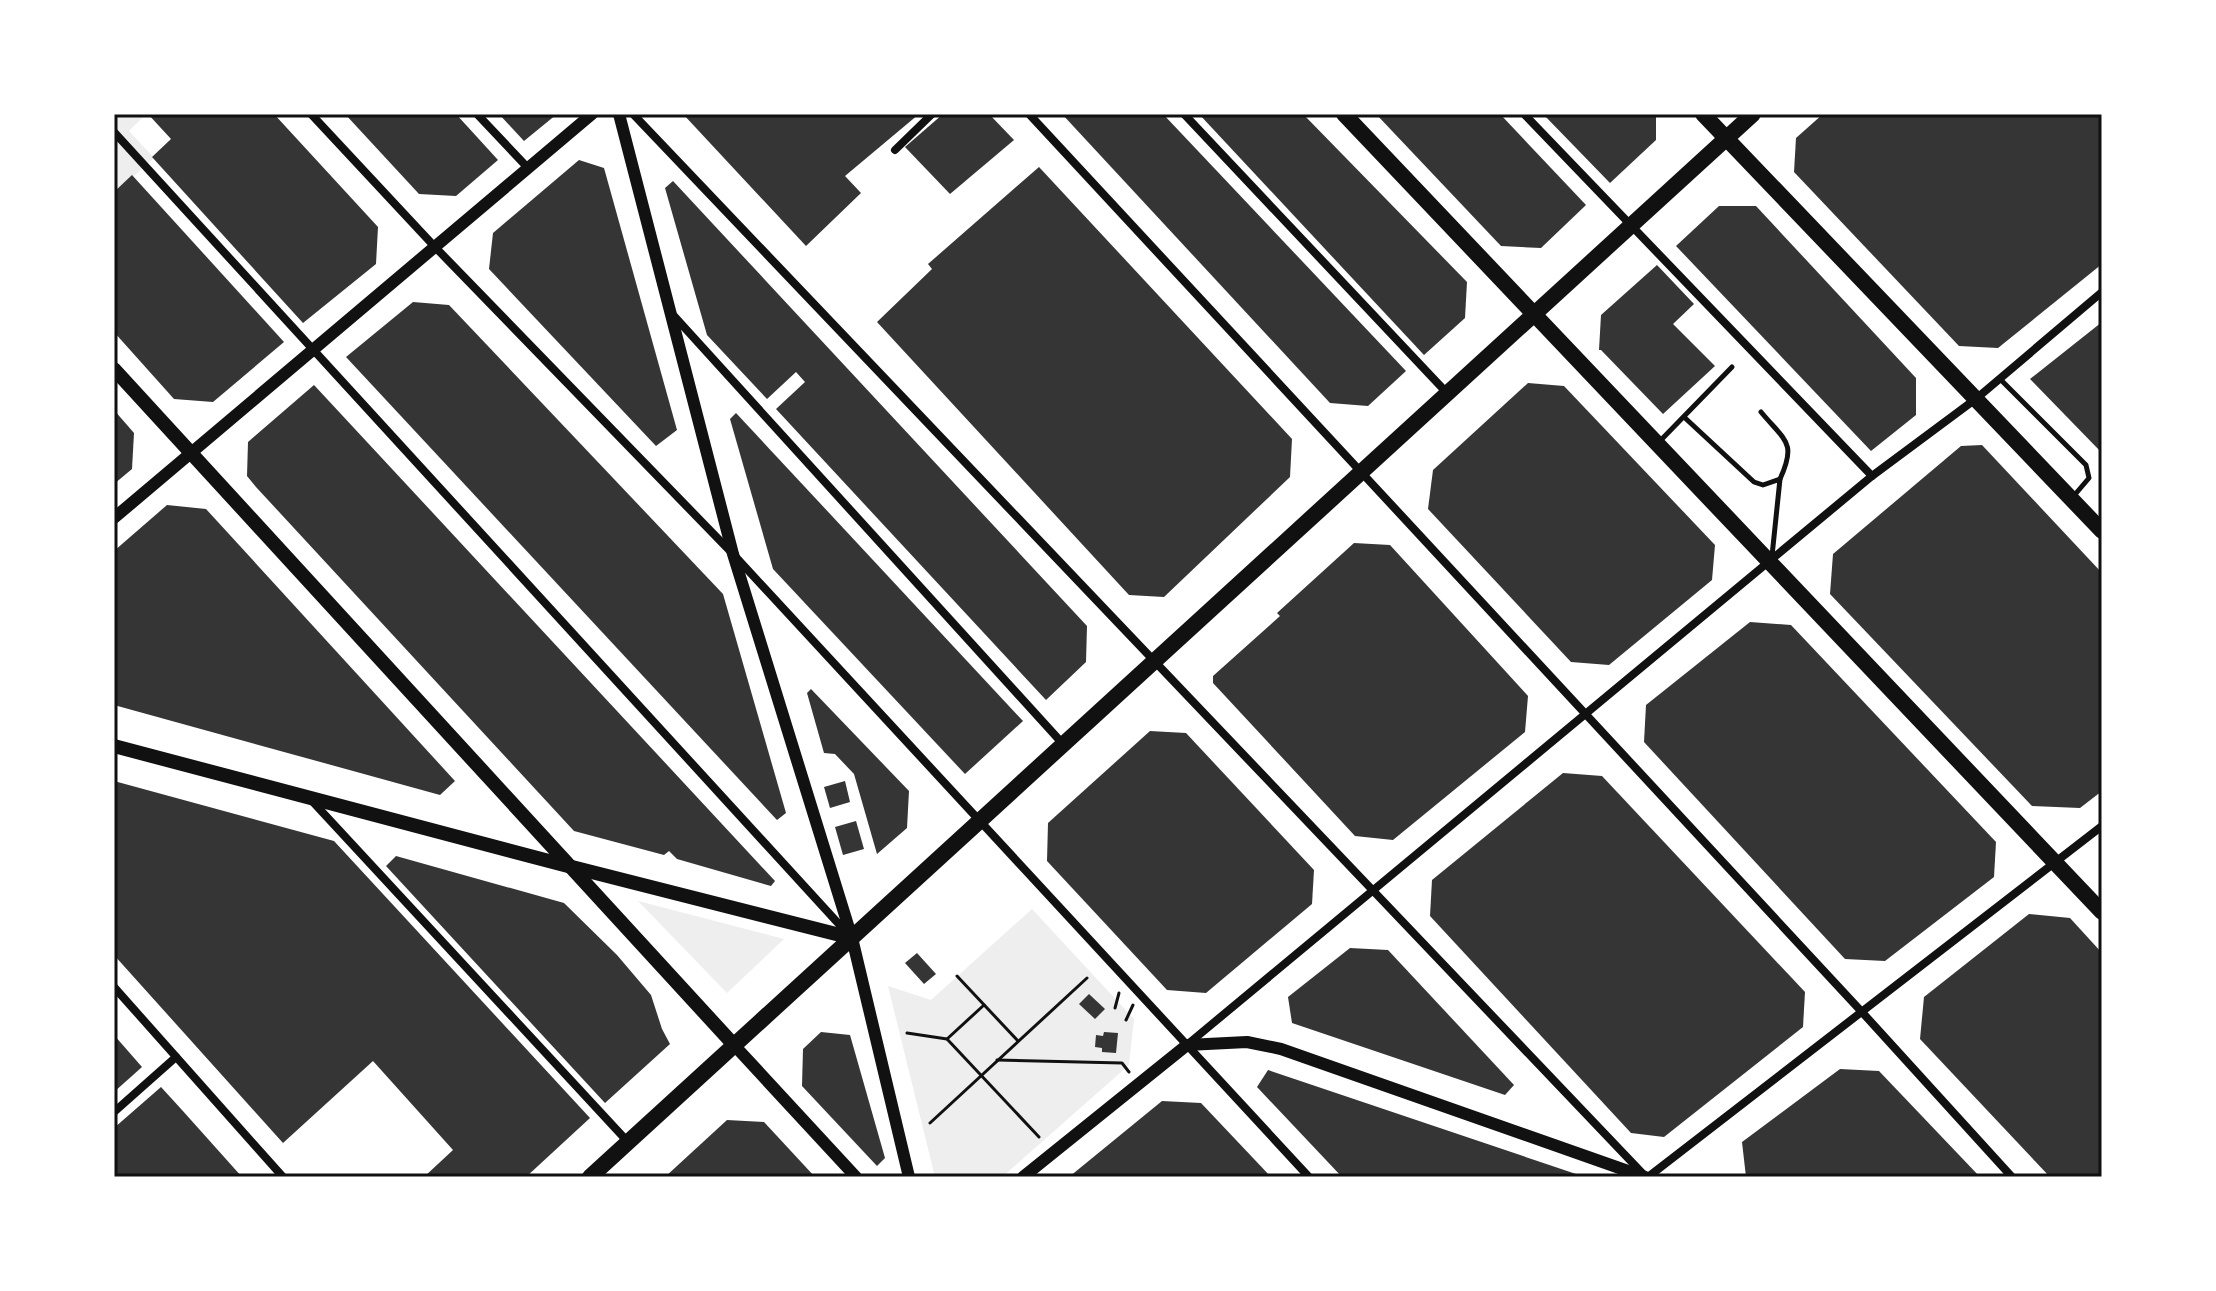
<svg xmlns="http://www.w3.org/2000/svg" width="2216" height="1291" viewBox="0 0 2216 1291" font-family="'Titillium Web',sans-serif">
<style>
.green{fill:#eee}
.building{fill:#353535}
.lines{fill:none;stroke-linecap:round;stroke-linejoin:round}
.path{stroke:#111;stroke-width:3}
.service{stroke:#111;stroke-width:5}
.minor{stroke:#111;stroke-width:8}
.tertiary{stroke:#111;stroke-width:12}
.secondary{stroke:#111;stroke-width:14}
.primary{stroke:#111;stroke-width:16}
.neatline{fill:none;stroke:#111;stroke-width:3}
</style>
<rect width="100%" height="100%" fill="#fff"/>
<!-- green -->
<g class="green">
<path d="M114,114H146L129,131L154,158L116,192Z"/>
<path d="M638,901L784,939L727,993Z"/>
<path d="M1032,909L1134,1019L1129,1065L1002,1177H935L888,986L931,1000Z"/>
</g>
<!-- building -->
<g class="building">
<path d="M148,114H274L378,227L376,264L303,323L152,157L171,139Z"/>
<path d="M345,114H456L498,160L456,196L419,194Z"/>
<path d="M499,114H557L524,141Z"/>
<path d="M683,114H919L845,176L861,193L806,246Z"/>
<path d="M943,114H989L1014,140L950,194L905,147Z"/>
<path d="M1062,114H1163L1406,371L1368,406L1330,403Z"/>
<path d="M1199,114H1303L1467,282L1465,318L1424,355Z"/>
<path d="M1376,114H1500L1586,205L1541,248L1501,246Z"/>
<path d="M1543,114H1656V140L1610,183Z"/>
<path d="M1823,114H2102V264L1998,348L1959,346L1794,172L1796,138Z"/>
<path d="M579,160L604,168L677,430L656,446L489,269L493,233Z"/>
<path d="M1039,167L1292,439L1290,477L1164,597L1129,595L877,322L932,269L928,264Z"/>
<path d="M132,175L284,342L213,402L174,399L114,332V192Z"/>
<path d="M673,181L1087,626L1086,662L1046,700L776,409L805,382L796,372L767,399L707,335L665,188Z"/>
<path d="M1719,206H1756L1916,378V415L1871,451L1676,246Z"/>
<path d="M1657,265L1694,304L1673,324L1715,366L1663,414L1601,350H1599L1601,315Z"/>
<path d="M413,302L449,305L723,594L786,813L777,820L346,357Z"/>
<path d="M2102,322V453L2030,379Z"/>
<path d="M1528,383L1564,386L1715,545L1712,580L1609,665L1571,662L1428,509L1433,470Z"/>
<path d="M314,385L775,881L771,886L677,859L669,851L664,855L574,831L256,487L247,476L248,442Z"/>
<path d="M114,410L134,433L132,469L114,484Z"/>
<path d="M736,413L1023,721L965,774L773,569L730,419Z"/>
<path d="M1982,445L2102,573V791L2080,808L2032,806L1830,594L1833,554L1961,446Z"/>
<path d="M167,505L206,509L455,781L440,795L114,705V551Z"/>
<path d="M1354,543L1390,545L1528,696L1525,732L1393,840L1355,836L1213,683V676L1280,616L1277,613Z"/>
<path d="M1750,622L1791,625L1996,842L1994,877L1885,961L1845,959L1644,742L1646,705Z"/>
<path d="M811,689L909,791L907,828L877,854L854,774L835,754L824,753L807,693Z"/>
<path d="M1150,731L1186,733L1314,870L1312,904L1206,993L1167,990L1047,861L1048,823Z"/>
<path d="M1563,773L1602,776L1805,992L1803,1027L1664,1137L1631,1133L1430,916L1432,880Z"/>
<path d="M114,781L334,841L590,1118L526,1177H424L453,1150L373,1061L283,1143L114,955Z"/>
<path d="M845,781L850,802L830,808L824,787Z"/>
<path d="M856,821L864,849L843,855L835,827Z"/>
<path d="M396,856L564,903L617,955L651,995L662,1029L670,1044L605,1103L386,866Z"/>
<path d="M2029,914L2070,918L2102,953V1177H2050L1920,1039L1924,997Z"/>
<path d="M1350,948L1388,950L1514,1085L1505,1095L1292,1023L1288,997Z"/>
<path d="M917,953L936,974L924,984L905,963Z"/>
<path d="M1089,994L1105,1009L1095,1019L1079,1004Z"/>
<path d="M821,1032L850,1035L885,1158L877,1166L802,1086L803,1049Z"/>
<path d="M1104,1032L1118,1033L1116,1053L1102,1052V1048L1095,1047L1096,1035L1103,1036Z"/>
<path d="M114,1035L142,1067L114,1092Z"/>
<path d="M1840,1069L1879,1071L1980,1177H1746L1742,1142Z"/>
<path d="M1268,1070L1582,1176V1177H1342L1257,1087Z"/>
<path d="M161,1087L182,1110L242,1177H114V1128Z"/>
<path d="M1162,1101L1201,1103L1271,1177H1069Z"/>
<path d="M727,1120L764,1122L815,1177H665Z"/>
</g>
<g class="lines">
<!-- path -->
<g class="path">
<path d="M957,976L1018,1041"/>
<path d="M1115,1008L1119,993"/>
<path d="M1126,1020L1133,1005"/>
<path d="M907,1033L947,1039L984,1005"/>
<path d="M947,1039L1039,1137"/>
<path d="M997,1060L1122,1063L1129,1072"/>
<path d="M930,1123L1087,978"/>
</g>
<!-- service -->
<g class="service">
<path d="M2000,379L2086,465L2089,478L2072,498"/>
<path d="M1761,412C1785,441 1797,442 1780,479"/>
<path d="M1684,417L1754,482L1763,485L1780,479L1772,556"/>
<path d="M1659,442L1732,367"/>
</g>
<!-- minor -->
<g class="minor">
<path d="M311,114L435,247L733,554L1309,1177"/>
<path d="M477,114L528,168"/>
<path d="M633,114L1645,1176"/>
<path d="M1029,114L1861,1011L2012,1177"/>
<path d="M1184,114L1447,393"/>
<path d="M1524,114L1872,476"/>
<path d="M114,132L848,934"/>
<path d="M895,150L932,114"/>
<path d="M674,316L1063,744"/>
<path d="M313,802L628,1142"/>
<path d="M114,987L283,1177"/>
<path d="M1188,1044L1872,476L1977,398L2102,292"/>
<path d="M114,1112L176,1057"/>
<path d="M1648,1177L2102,826"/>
</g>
<!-- tertiary -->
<g class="tertiary">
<path d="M619,114L733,554L852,938L909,1177"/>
<path d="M114,518L592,114"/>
<path d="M734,1045L856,1177"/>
<path d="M1023,1177L1187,1045L1247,1042L1281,1049L1645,1177"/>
</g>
<!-- secondary -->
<g class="secondary">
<path d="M114,369L734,1045"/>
<path d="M114,746L568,866L852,938"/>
</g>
<!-- primary -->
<g class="primary">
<path d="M1344,114L2102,912"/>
<path d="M1703,114L2102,531"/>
<path d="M590,1177L1753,114"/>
</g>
</g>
<!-- border -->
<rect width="2216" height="1291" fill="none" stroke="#ffffff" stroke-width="232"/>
<rect x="116" y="116" width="1984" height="1059" class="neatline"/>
</svg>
